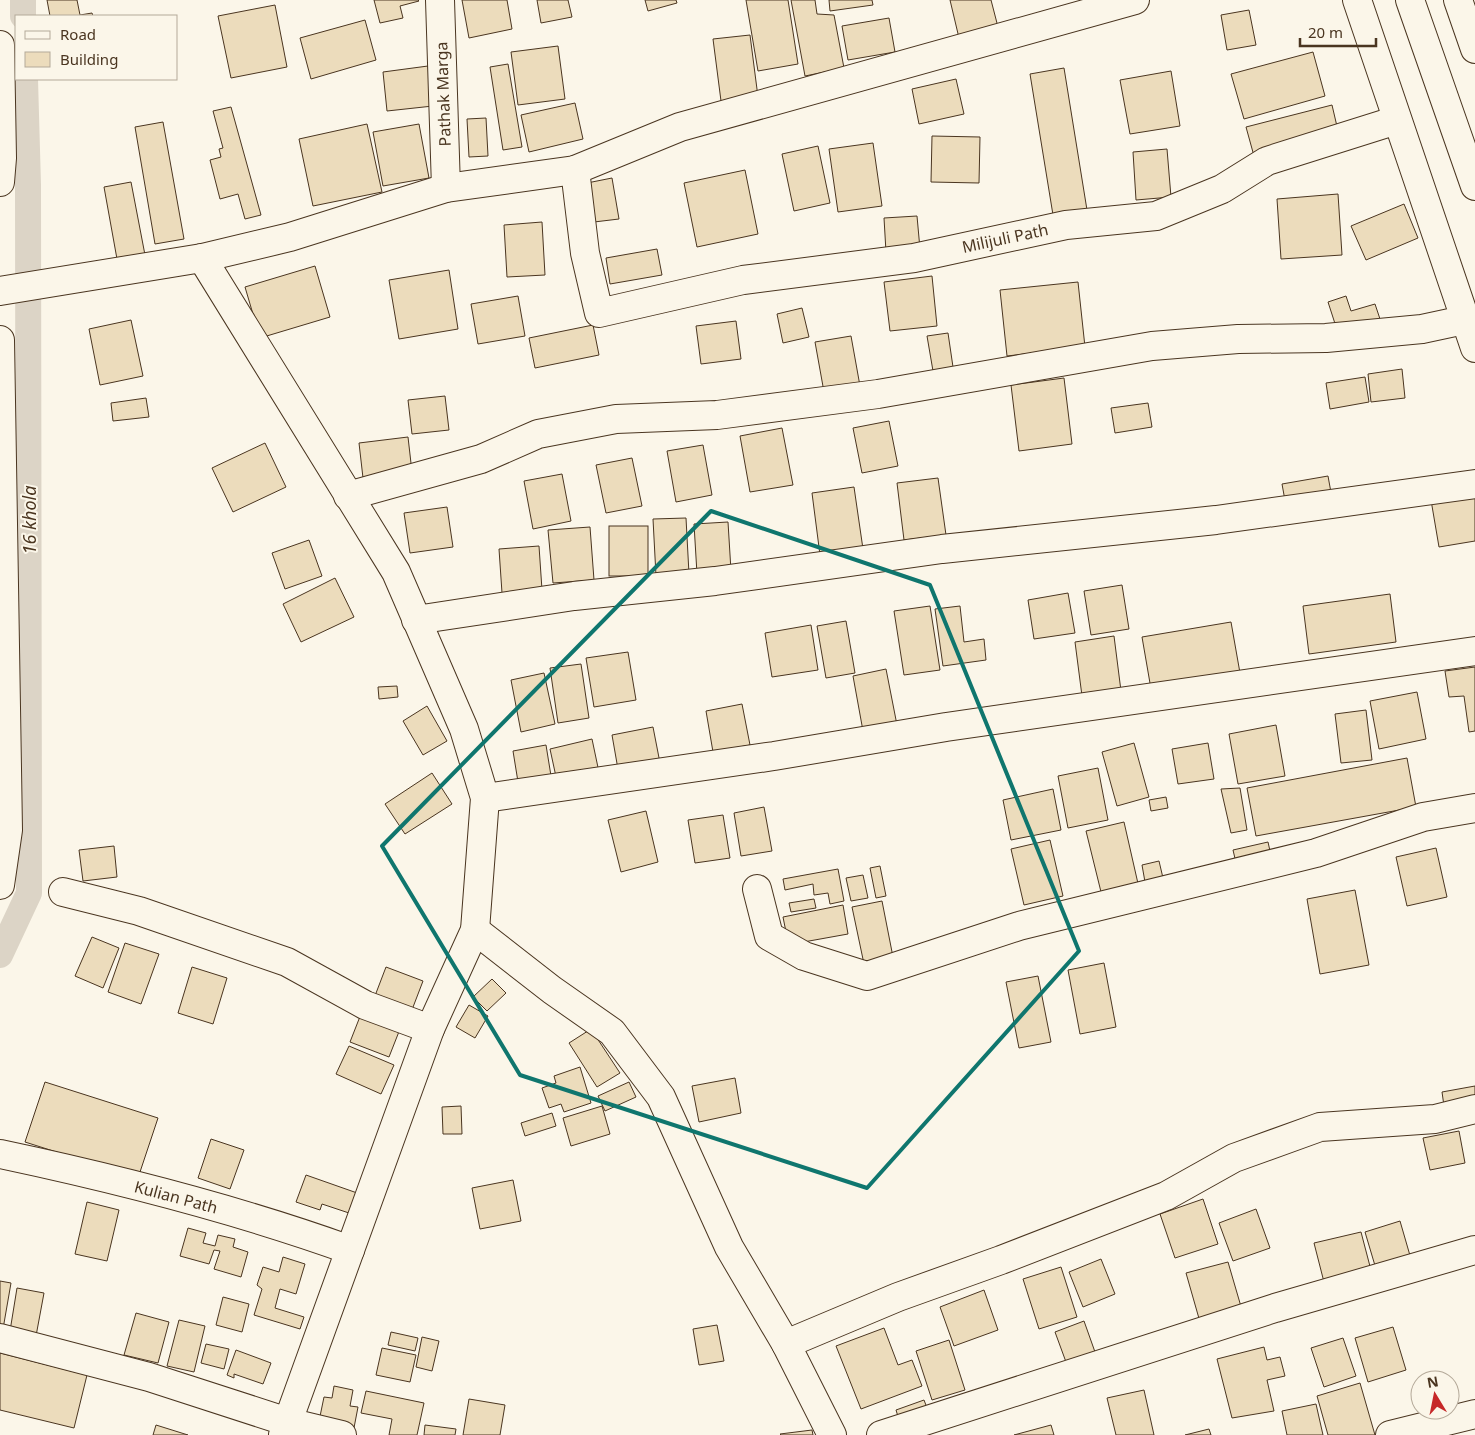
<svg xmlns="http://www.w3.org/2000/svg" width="1475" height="1435" viewBox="0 0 1475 1435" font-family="'Noto Sans',sans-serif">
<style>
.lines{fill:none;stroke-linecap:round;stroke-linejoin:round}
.canal{stroke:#dcd4c6;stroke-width:26}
.building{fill:#ecdcbc;stroke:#4a3520}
.minor-casing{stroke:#4a3520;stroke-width:30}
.highway-casing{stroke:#4a3520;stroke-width:30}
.minor{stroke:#fbf6e9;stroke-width:28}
.highway{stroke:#fbf6e9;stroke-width:28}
.marked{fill:none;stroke:#0f766e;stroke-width:4;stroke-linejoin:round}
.labels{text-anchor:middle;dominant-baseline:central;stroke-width:4;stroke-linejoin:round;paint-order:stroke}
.street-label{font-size:16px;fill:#4a3520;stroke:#fbf6e9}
.water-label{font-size:18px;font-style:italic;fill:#4a3520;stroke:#fbf6e9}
</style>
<rect width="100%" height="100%" fill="#fbf6e9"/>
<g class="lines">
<!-- canal -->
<g class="canal">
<path d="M23,0V16"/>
<path d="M0,955L29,893L28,185L25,79"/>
</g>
</g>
<!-- building -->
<g class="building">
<path d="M47,0H77L80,15L92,13L93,16H50Z"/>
<path d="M374,0H418L419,1L400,6L403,18L380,23Z"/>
<path d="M462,0H507L512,29L469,38Z"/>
<path d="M537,0H568L572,17L541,23Z"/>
<path d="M645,0H676L677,3L648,11Z"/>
<path d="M746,0H788L798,64L758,71Z"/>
<path d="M791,0H815L817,14L834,15L844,68L805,76Z"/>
<path d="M829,0H872L873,5L830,11Z"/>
<path d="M950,0H991L998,27L959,38Z"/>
<path d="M275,5L287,67L231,78L218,16Z"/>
<path d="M1249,10L1256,45L1227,50L1221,15Z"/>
<path d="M889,18L895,52L848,60L842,26Z"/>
<path d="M365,20L376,60L311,79L300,38Z"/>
<path d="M750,35L758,97L721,101L713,39Z"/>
<path d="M558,46L565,99L518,105L511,52Z"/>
<path d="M1313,52L1325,96L1244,119L1231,74Z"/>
<path d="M508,64L522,147L503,150L490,67Z"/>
<path d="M428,66L433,106L387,111L383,72Z"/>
<path d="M1064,68L1087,210L1053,215L1030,74Z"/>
<path d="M1171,71L1180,126L1130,134L1120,80Z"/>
<path d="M956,79L964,114L919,124L912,89Z"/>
<path d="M575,103L583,139L529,152L521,115Z"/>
<path d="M1332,105L1339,135L1254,156L1246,127Z"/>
<path d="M231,107L261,215L245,219L238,194L220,199L210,160L221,157L219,149L223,148L213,111Z"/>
<path d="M486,118L488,156L469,157L467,119Z"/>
<path d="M163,122L184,239L155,244L135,127Z"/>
<path d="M367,124L382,192L313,206L299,139Z"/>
<path d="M419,124L429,178L383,186L373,132Z"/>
<path d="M932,136L980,137L979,183L931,182Z"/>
<path d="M873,143L882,206L838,212L829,149Z"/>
<path d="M818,146L830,203L794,211L782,154Z"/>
<path d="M1167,149L1171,197L1136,200L1133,152Z"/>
<path d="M745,170L758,234L697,247L684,183Z"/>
<path d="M612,178L619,219L594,222L587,183Z"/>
<path d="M131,182L145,255L117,259L104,187Z"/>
<path d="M1338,194L1342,255L1281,259L1277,199Z"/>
<path d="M1404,204L1418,238L1366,260L1351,226Z"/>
<path d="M917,216L920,249L886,252L884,218Z"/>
<path d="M542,222L545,275L507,277L504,225Z"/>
<path d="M657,249L662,275L610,284L606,258Z"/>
<path d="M315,266L330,317L260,338L245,287Z"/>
<path d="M449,270L458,329L399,339L389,280Z"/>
<path d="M932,276L937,326L890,331L884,282Z"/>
<path d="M1078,282L1085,347L1007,356L1000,290Z"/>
<path d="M518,296L525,336L478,344L471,304Z"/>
<path d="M1346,296L1351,311L1375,304L1381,322L1339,336L1328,302Z"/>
<path d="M802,308L809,337L783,343L777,314Z"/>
<path d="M131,320L143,376L100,385L89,329Z"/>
<path d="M736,321L741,359L701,364L696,326Z"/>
<path d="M593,325L599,355L535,368L529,338Z"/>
<path d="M948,333L953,367L933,371L927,336Z"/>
<path d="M851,336L860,386L824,392L815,342Z"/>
<path d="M1402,369L1405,398L1371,402L1368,374Z"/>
<path d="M1365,377L1369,402L1330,409L1326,383Z"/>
<path d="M1064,378L1072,444L1019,451L1011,385Z"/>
<path d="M445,396L449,430L412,434L408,400Z"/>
<path d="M146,398L149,417L113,421L111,403Z"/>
<path d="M1148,403L1152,427L1115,433L1111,408Z"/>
<path d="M889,421L898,466L862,473L853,428Z"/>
<path d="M782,428L793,485L750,492L740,436Z"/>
<path d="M408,437L412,472L363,478L359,443Z"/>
<path d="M265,443L286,487L233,512L212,468Z"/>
<path d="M703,445L712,495L676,502L667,451Z"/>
<path d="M632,458L642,506L606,513L596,465Z"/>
<path d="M562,474L571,521L533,529L524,481Z"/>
<path d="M1328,476L1332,498L1286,506L1282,484Z"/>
<path d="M938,478L946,535L904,540L897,483Z"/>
<path d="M854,487L863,549L820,555L812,493Z"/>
<path d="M1475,494V541L1439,547L1431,500Z"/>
<path d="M447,507L453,547L410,553L404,513Z"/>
<path d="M686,518L689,574L656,576L653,519Z"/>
<path d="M728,522L731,571L697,574L694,524Z"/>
<rect x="609" y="526" width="39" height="50"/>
<path d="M590,527L594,580L553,583L548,530Z"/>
<path d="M309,540L322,576L285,589L272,553Z"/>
<path d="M539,546L542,590L502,593L499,549Z"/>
<path d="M335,578L354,617L301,642L283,604Z"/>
<path d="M1122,585L1129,629L1091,635L1084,591Z"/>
<path d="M1068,593L1075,633L1034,639L1028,600Z"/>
<path d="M1390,594L1396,642L1309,654L1303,606Z"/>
<path d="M930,606L940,670L904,675L894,611Z"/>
<path d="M960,606L964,642L984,639L986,660L943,666L935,609Z"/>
<path d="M846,621L855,673L826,678L817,626Z"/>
<path d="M1231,622L1240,673L1151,689L1142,637Z"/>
<path d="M811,625L818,670L772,677L765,633Z"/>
<path d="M1114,636L1121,691L1082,696L1075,642Z"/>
<path d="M628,652L636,700L594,707L586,658Z"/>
<path d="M581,664L589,718L558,723L550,668Z"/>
<path d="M1475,667V731L1469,732L1464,696L1449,697L1445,671Z"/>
<path d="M886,669L897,725L863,731L853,676Z"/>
<path d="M544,673L555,724L521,732L511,680Z"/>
<path d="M397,686L398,697L379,699L378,687Z"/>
<path d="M1417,692L1426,739L1379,749L1370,701Z"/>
<path d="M742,704L750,745L713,752L706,711Z"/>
<path d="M427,706L447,741L423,755L403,721Z"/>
<path d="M1366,710L1372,760L1341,763L1335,714Z"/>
<path d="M1276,725L1285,776L1238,784L1229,734Z"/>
<path d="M653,727L661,768L619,775L612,735Z"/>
<path d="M592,739L600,777L558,786L550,749Z"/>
<path d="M1134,743L1149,797L1117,806L1102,752Z"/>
<path d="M1208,743L1214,779L1178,784L1172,749Z"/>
<path d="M546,745L552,782L519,788L513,751Z"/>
<path d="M1407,758L1416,807L1256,836L1247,788Z"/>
<path d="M1098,768L1108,820L1068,828L1058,776Z"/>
<path d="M432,773L452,804L405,834L385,804Z"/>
<path d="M1240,788L1247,830L1231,833L1221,789Z"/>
<path d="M1053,789L1061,830L1011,840L1003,800Z"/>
<path d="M1166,797L1168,808L1151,811L1149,800Z"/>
<path d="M764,807L772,851L741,856L734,813Z"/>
<path d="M646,811L658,862L621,872L608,820Z"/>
<path d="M723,815L730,858L695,863L688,820Z"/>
<path d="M1124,822L1139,888L1102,896L1086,831Z"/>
<path d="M1050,840L1063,896L1024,905L1011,849Z"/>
<path d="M1268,842L1272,860L1237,867L1233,850Z"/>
<path d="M114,846L117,877L83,881L79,850Z"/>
<path d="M1436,848L1447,897L1407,906L1396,857Z"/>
<path d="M1159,861L1163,878L1145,882L1142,865Z"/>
<path d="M880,866L886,896L876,898L870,868Z"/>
<path d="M838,869L844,901L830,904L828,893L814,895L813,884L785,890L783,879Z"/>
<path d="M863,875L868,898L851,901L846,878Z"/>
<path d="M1355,890L1369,965L1320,974L1307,899Z"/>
<path d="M814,899L816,908L791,912L789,903Z"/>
<path d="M882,901L893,957L864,964L852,907Z"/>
<path d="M843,905L848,934L798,943L796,935L787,937L783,917Z"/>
<path d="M92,937L119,948L103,988L75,976Z"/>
<path d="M125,943L159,954L141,1004L108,992Z"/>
<path d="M1104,963L1116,1027L1080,1034L1068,970Z"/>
<path d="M192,967L227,978L213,1024L178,1013Z"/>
<path d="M386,967L423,981L410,1015L373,1001Z"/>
<path d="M1038,976L1051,1042L1019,1048L1006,982Z"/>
<path d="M492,979L506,993L487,1011L473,997Z"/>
<path d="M469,1005L488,1016L475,1038L456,1027Z"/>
<path d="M361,1014L400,1029L389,1057L350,1042Z"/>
<path d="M591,1029L620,1073L597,1087L569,1043Z"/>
<path d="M349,1046L394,1065L381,1094L336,1074Z"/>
<path d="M580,1067L591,1103L564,1112L561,1104L549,1108L542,1088L556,1083L554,1076Z"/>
<path d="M735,1078L741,1113L699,1122L692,1086Z"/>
<path d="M45,1082L158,1118L138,1178L25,1142Z"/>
<path d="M629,1082L636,1097L605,1111L598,1096Z"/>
<path d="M1475,1086V1101L1444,1106L1442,1092Z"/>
<path d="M461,1106L462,1134H443L442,1107Z"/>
<path d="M602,1106L610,1134L571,1146L563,1118Z"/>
<path d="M552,1113L556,1126L525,1136L521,1123Z"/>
<path d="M1459,1131L1465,1163L1430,1170L1423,1138Z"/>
<path d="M211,1139L244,1150L230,1189L198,1178Z"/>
<path d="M306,1175L360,1194L352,1214L322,1204L320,1210L296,1202Z"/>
<path d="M513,1180L521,1221L480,1229L472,1188Z"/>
<path d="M1203,1199L1218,1244L1175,1258L1160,1214Z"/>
<path d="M87,1202L119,1210L107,1261L75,1254Z"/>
<path d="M1256,1209L1270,1248L1233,1261L1219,1223Z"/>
<path d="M1400,1221L1411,1259L1376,1269L1365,1232Z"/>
<path d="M188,1228L206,1233L203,1243L215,1246L218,1235L235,1239L233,1247L248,1252L241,1277L214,1269L220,1251L214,1250L209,1264L180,1256Z"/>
<path d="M1361,1232L1372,1274L1325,1286L1314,1243Z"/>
<path d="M283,1257L305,1264L296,1294L280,1289L275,1308L304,1317L300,1329L254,1315L262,1289L257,1285L263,1267L279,1272Z"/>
<path d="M1101,1259L1115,1294L1083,1307L1069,1272Z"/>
<path d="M1228,1262L1242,1310L1200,1322L1186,1273Z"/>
<path d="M1061,1267L1077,1317L1039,1329L1023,1279Z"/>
<path d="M0,1281L11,1283L3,1329H0Z"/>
<path d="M17,1288L44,1293L36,1336L10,1331Z"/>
<path d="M984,1290L998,1330L954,1346L940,1307Z"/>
<path d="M223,1297L249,1304L242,1332L216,1325Z"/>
<path d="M136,1313L169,1322L158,1363L124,1355Z"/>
<path d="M179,1320L205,1326L194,1372L167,1366Z"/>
<path d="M1084,1321L1095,1352L1066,1362L1055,1332Z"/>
<path d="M717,1325L724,1361L699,1365L693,1329Z"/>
<path d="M1393,1327L1406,1370L1368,1382L1355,1338Z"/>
<path d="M884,1328L898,1365L912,1360L922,1386L861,1409L836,1346Z"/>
<path d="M391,1332L418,1338L415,1351L388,1345Z"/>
<path d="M422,1337L439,1341L432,1371L416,1367Z"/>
<path d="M1343,1338L1356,1376L1324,1387L1311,1348Z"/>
<path d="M949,1340L965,1390L932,1400L916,1351Z"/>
<path d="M206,1344L229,1349L224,1369L201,1363Z"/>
<path d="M1264,1347L1267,1360L1280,1357L1285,1376L1267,1380L1274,1411L1232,1418L1217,1359Z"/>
<path d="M382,1348L416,1355L410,1382L376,1375Z"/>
<path d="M236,1350L271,1363L263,1384L234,1374V1378L227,1375Z"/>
<path d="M0,1353L87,1375L74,1428L0,1410Z"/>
<path d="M1360,1383L1375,1435H1328L1317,1396Z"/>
<path d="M334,1386L353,1390L350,1406L358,1407L353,1433L318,1426L324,1397L332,1398Z"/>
<path d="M1144,1390L1154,1435H1116L1107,1398Z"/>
<path d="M366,1391L424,1403L417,1435H389L392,1419L361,1413Z"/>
<path d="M469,1399L505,1405L500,1435H463Z"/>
<path d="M924,1400L929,1413L900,1423L896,1410Z"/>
<path d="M1316,1404L1323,1435H1287L1282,1411Z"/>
<path d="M156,1425L188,1435H153Z"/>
<path d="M425,1425L456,1429L455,1435H424Z"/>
<path d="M1051,1425L1054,1435H1014Z"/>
<path d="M1209,1429L1211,1435H1185Z"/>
<path d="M812,1430L813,1435H781L780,1434Z"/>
</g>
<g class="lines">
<defs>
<g id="minor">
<path d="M440,0L446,188"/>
<path d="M1357,0L1475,348"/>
<path d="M0,45L2,158L0,182"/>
<path d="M575,170L585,253L599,313L743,280L914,258L1066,225L1156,216L1222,189L1267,161L1397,120"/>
<path d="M202,258L396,572L464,729L485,798L475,930L430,1029L283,1435"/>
<path d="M0,291L202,258L290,237L446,188L575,170L680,127L1135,0"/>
<path d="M0,340L8,830L0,885"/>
<path d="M348,496L481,459L538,434L616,419L717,415L878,394L1152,346L1238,339L1326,338L1422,329L1464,320"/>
<path d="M416,620L574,596L715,581L942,549L1216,520L1475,484"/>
<path d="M485,798L774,756L946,727L1475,651"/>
<path d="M757,889L769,936L804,956L867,976L1019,926L1316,853L1423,817L1475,808"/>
<path d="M63,892L139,911L287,962L365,1005L430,1029"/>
<path d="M475,930L552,990L612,1032L661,1097L729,1247L786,1344L832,1435"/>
<path d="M0,1154C118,1179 236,1209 350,1250"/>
<path d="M0,1338L149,1377L288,1422L342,1435"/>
<path d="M786,1344L898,1297L1001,1260L1166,1196L1234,1158L1320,1127L1435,1119L1475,1109"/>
<path d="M881,1435L1275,1308L1475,1250"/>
<path d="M1390,1435L1475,1414"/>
</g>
<g id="highway">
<path d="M1410,0L1475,186"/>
<path d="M1458,0L1475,49"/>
</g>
</defs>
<!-- minor casing -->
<use href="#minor" class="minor-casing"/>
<!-- highway casing -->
<use href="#highway" class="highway-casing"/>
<!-- minor -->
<use href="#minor" class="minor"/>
<!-- highway -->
<use href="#highway" class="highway"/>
</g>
<!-- marked area -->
<path class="marked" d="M711,511L930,585L1079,951L867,1188L520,1075L382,846Z"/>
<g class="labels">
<!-- street labels -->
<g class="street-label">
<text transform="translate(443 94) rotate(-92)">Pathak Marga</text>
<text transform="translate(1005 238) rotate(-12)">Milijuli Path</text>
<text transform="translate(176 1197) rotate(15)">Kulian Path</text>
</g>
<!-- water labels -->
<g class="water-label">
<text transform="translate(29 520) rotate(-90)">16 khola</text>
</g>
</g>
<!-- legend -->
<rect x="15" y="15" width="162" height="65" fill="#fbf6e9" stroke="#b4a999"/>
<rect x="25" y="31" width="25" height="8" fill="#fbf6e9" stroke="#b4a999"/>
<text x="60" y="40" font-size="15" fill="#4a3520">Road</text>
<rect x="25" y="52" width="25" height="15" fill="#ecdcbc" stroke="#b4a999"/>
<text x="60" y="65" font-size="15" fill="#4a3520">Building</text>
<!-- north arrow -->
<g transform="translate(1435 1395) rotate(350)"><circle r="24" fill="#fbf6e9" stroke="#b4a999"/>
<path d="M0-4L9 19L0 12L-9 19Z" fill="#c62828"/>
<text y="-8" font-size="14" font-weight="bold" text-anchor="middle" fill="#4a3520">N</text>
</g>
<!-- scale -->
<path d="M1300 38v8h76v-8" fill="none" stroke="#4a3520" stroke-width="2.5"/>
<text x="1308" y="38" font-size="15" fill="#4a3520" stroke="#fbf6e9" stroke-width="4" paint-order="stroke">20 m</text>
</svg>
